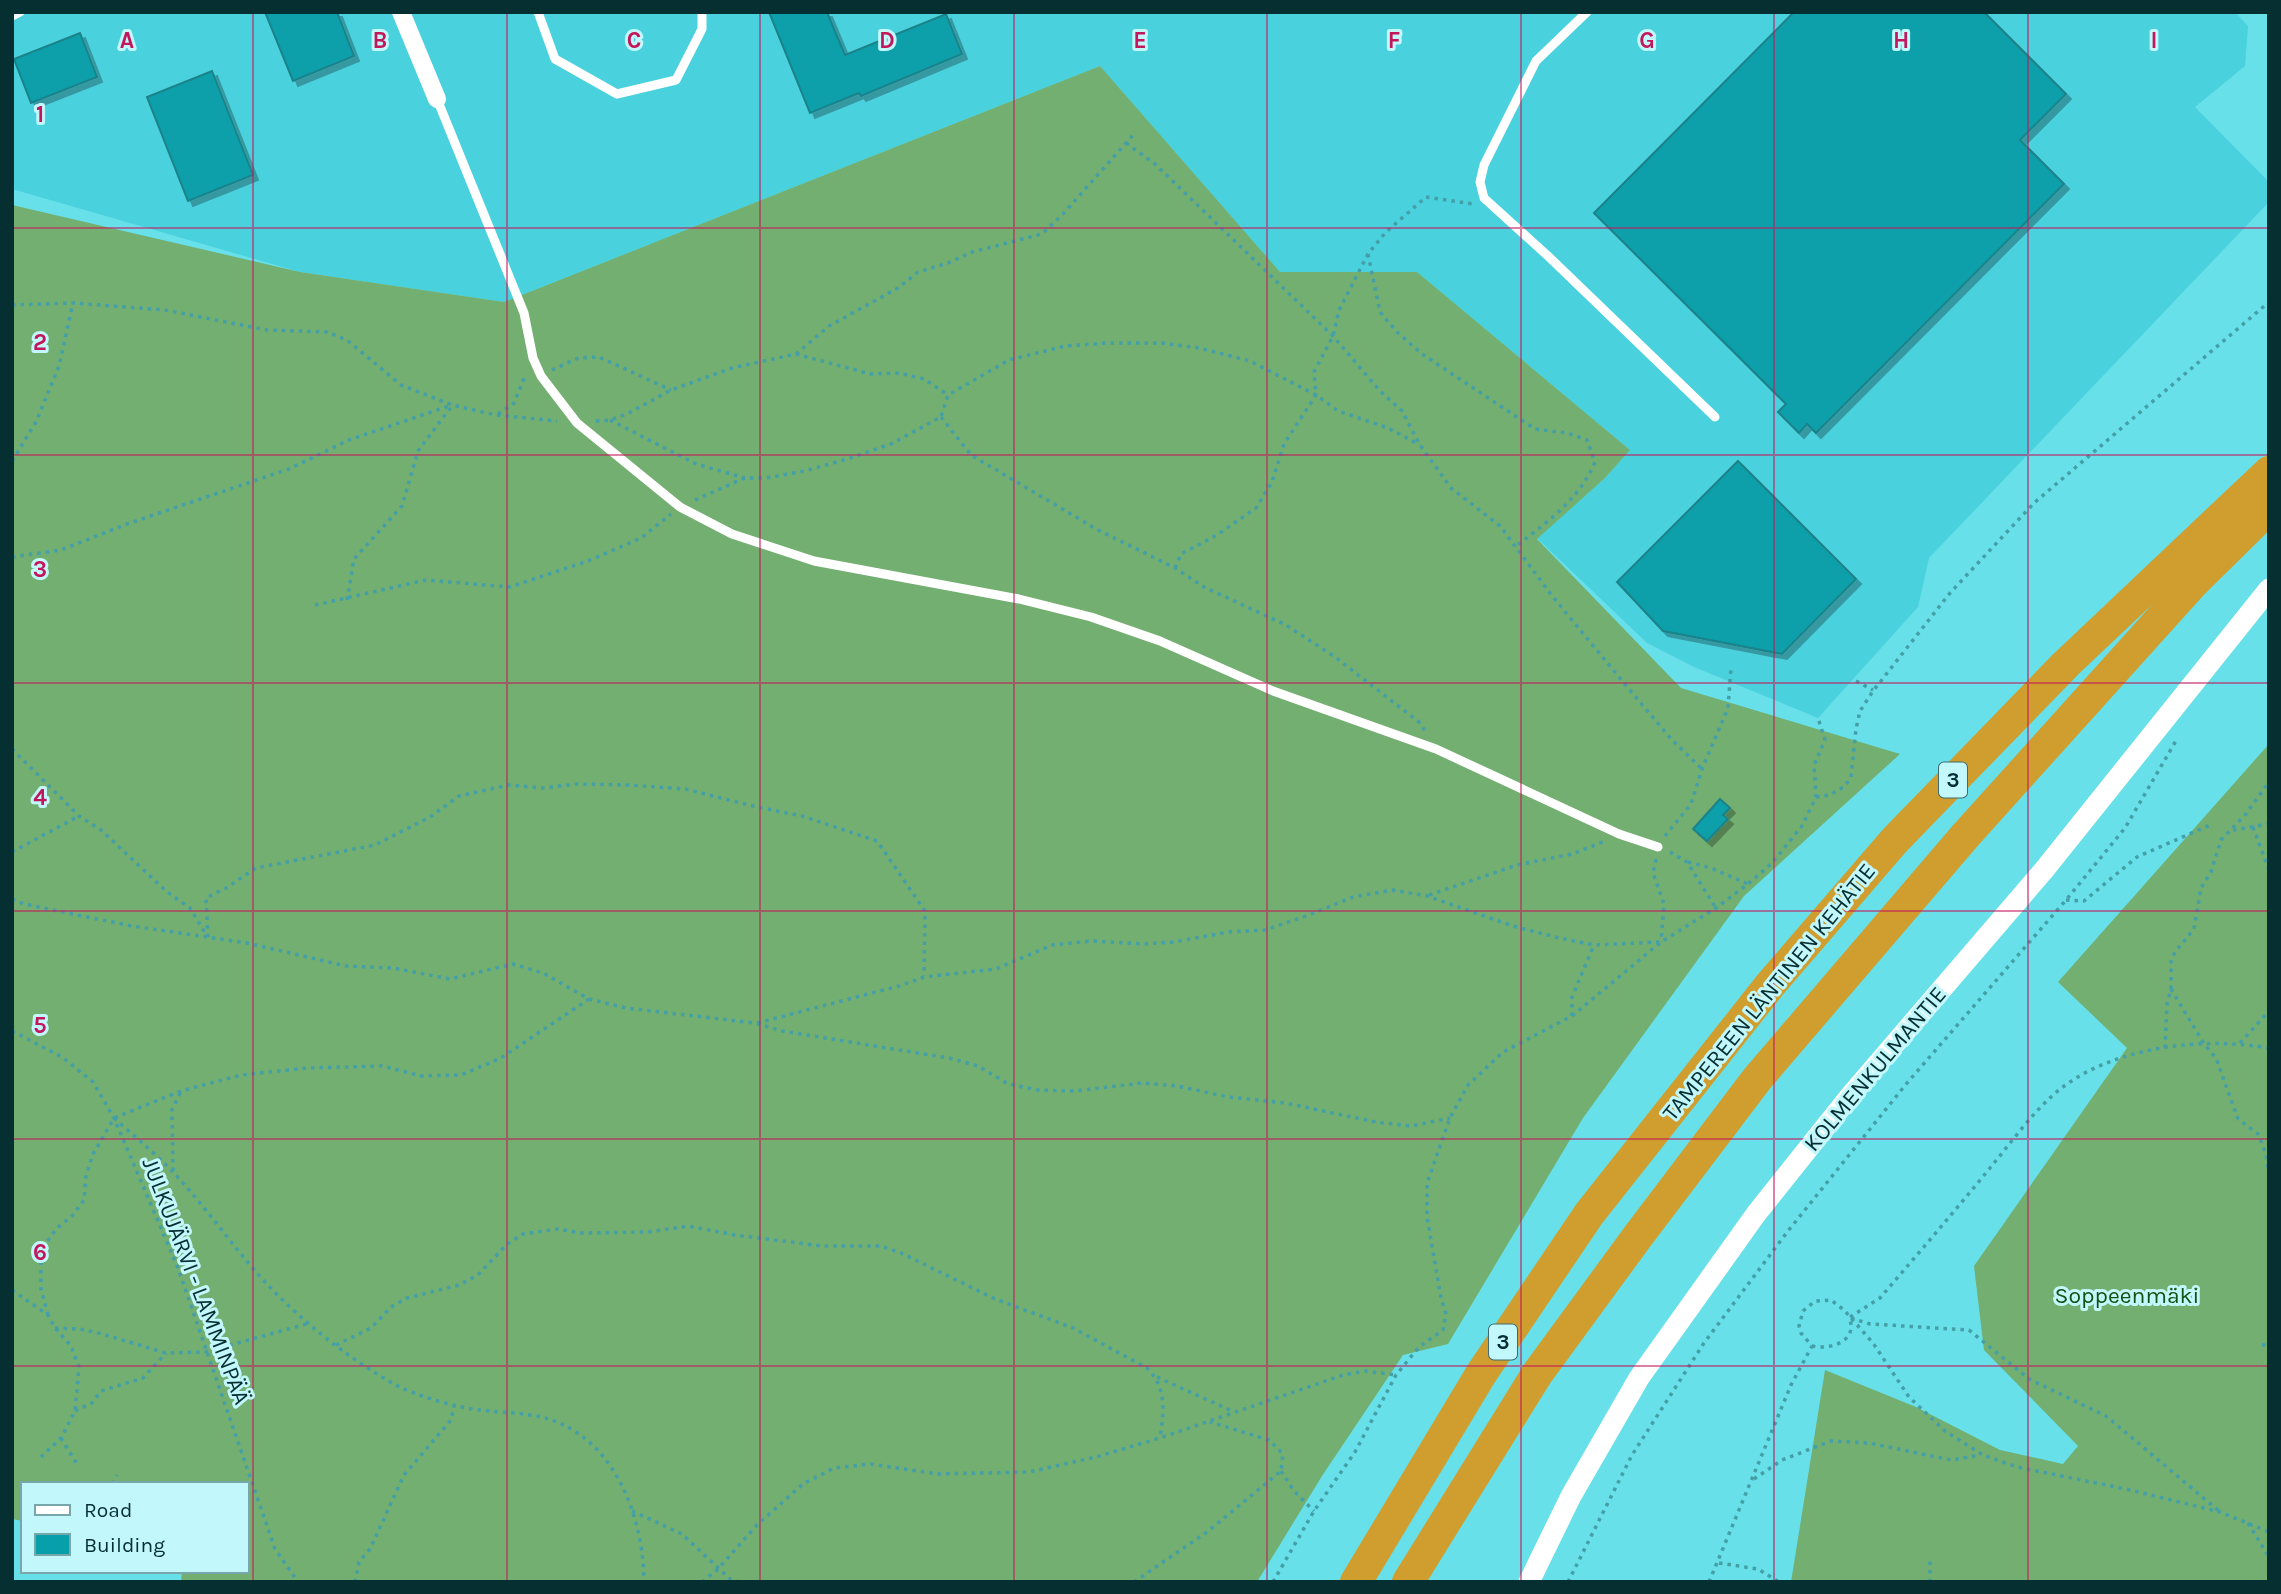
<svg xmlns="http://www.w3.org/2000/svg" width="2281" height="1594" viewBox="0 0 2281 1594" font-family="Karla,sans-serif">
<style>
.built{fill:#49d1dd}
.forest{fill:#73af70}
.building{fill:#07a0aa;stroke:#1e8289;stroke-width:2;filter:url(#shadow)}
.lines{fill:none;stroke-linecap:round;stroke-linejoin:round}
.path{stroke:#449fa7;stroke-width:3.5;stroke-dasharray:3.5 5;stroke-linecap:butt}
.service{stroke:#fff;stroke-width:9}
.minor{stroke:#fff;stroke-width:18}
.tertiary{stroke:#fff;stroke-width:21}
.motorway{stroke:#cf9e2e;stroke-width:32}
.grid{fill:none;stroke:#c2185b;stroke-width:2;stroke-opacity:0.55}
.labels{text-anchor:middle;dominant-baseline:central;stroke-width:6;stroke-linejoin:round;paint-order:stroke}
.shield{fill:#c2f7fc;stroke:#3e6b6f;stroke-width:2}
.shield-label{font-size:21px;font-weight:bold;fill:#062f32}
.street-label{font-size:23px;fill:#062f32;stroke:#c2f7fc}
.park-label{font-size:23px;fill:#135113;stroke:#c2f7fc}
.grid-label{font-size:23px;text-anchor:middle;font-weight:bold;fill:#c2185b;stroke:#c2f7fc;stroke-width:6;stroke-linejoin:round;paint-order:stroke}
</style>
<defs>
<filter id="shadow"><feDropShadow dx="5" dy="5" stdDeviation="0" flood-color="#0004"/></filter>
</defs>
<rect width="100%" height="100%" fill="#67e0ea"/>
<!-- built -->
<path class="built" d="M12,12H2235L2248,26L2245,66L2195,107L2269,182V202L1929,558L1918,607L1818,718L1694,667L1647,643L1537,538L1605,478L1630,450L1417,272H1280L1100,66L504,302L300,272L12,189Z"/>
<!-- forest -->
<g class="forest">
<path d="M1100,66L1280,272H1417L1630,450L1605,478L1537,539L1681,688L1900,754L1744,896L1583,1118L1448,1344L1403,1355L1322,1476L1257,1582H181L182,1571H247V1484H23V1521L12,1519V205L300,272L504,302Z"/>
<path d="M2269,744V1582H1791L1825,1370L1916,1407L2000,1450L2063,1464L2078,1446L1984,1350L1974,1266L2127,1048L2058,982Z"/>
</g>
<!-- building -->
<g class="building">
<path d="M265,12H337L354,56L293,81Z"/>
<path d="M769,12H827L845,55L946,14L962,54L861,96L859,93L810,113Z"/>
<path d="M1794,12H1984L2066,94L2020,140L2064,184L1816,433L1807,424L1799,433L1778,412L1786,404L1594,213Z"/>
<path d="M80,33L97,77L31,103L14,59Z"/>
<path d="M212,71L253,175L188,201L147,97Z"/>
<path d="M1738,461L1856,579L1782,654L1663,631L1617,582Z"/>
<path d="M1720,799L1730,808L1723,815L1728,819L1707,841L1693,829Z"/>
</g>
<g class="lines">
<!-- path -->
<g class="path">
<path d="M1126,143L1155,164L1333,336L1380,391L1402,411L1420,445L1451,488L1500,526L1553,597L1633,694L1672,740L1702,769"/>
<path d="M1368,254L1380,312L1397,332L1422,354L1535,429L1567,433L1587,440L1595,462C1579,500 1546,523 1515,547"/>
<path d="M12,305L73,303L165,310L267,330L327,332L347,340L401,385L452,405L496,415L557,421"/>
<path d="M796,354L829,326L898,288L918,272L948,263L972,252L1042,234L1063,214L1134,134"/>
<path d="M552,370L578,358L599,357L671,390"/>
<path d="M498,414L514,403L525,376"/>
<path d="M941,417L971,455L1098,530L1175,568L1204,587L1286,625L1335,657L1419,722L1425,731"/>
<path d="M610,420L696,464L745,478"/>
<path d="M596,421L610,420L627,414L671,390L732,368L796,354L870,374L899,373L924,379L948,395"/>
<path d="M12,461L36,422L59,366L73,303"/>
<path d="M695,500L745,478H766L805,471L847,459L891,444L941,417L948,395L1009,360L1065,346L1106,343H1161L1199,348L1250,361L1316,395L1338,411L1388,428L1420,445"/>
<path d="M12,557L61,550L127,524L289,469L349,440L452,405"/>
<path d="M1175,568L1181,554L1217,535L1256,508L1272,482L1284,444L1316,395L1314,372L1333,336L1339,310L1368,254L1385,233L1426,197L1474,204"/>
<path d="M347,600L354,559L402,506L418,451L451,407"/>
<path d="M315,605L426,580L510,587L588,561L641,538L671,514"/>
<path d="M1856,681L1873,690"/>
<path d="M12,749L79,816L101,830L167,892L190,908L207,936"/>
<path d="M1816,797L1830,795L1845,786L1851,777L1856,729L1860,711L1873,691L1950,593L2034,503L2269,302"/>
<path d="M2253,827L2269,870"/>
<path d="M2233,830L2269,824"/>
<path d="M1665,836L1691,804L1702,769L1728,708L1731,668"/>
<path d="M12,852L79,816"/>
<path d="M1670,852L1687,862L1716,908"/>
<path d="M1656,859L1653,873L1664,904L1661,942"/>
<path d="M1688,862L1711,868L1748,884"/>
<path d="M1429,895L1517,865L1572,854L1605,841"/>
<path d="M12,899L24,904L67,913L132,926L247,943L346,966L393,968L450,979L513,964L543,973L589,999L626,1008L755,1023L782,1031L949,1058L978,1066L1008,1084L1038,1090L1075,1091L1142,1083L1177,1086L1229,1097L1285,1103L1376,1122L1411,1126L1450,1118"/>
<path d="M2066,900L2084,901L2137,857L2210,825"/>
<path d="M208,937L206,898L226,888L256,868L375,845L430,817L459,796L509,785L543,788L576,784L629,785L685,789L757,807L802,816L877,841L925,911L924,976"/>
<path d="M2171,989L2204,1044L2216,1058L2238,1119L2258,1134L2266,1154L2269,1174"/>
<path d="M1572,1016V997L1594,945"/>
<path d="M757,1023L899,986L924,977L996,969L1052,945L1092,941L1143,944L1173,942L1229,932L1265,930L1309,915L1353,897L1392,890L1427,896L1513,926L1559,938L1594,945L1659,942"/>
<path d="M12,1031L62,1057L93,1082L114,1118L178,1268L275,1549L298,1582"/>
<path d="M2240,1043L2269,1011"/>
<path d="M2165,1048L2167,1004L2171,989V961L2175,952L2194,929L2201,888L2211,872L2221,840L2245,815L2269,782"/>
<path d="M114,1118C134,1136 155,1153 173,1172C206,1207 233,1247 265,1282C301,1321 348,1358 394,1384C413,1395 458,1408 480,1410C524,1415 553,1411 589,1442C627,1475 644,1534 644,1582"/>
<path d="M173,1171L172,1110L181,1091"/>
<path d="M12,1290L48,1315L55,1328L71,1346L79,1367L75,1411L61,1438L41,1457"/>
<path d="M48,1315L41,1289V1258L46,1243L57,1228L72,1216L84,1200L86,1176L93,1154L114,1118L181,1091L241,1075L307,1068L382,1066L421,1076L461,1075L501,1058L589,999"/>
<path d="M1850,1317L1880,1298C1917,1255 1954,1212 1990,1168C2010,1144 2029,1117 2052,1096C2106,1047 2200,1036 2269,1048"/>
<path d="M1851,1318L1870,1324L1969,1330L2029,1379L2106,1416L2219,1511"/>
<path d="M55,1328L80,1329L102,1334L166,1353L205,1352L310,1323"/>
<path d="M336,1345L371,1328L391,1307L407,1298L459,1285L478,1275L506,1245L523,1234L558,1229L581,1233L648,1232L688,1226L735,1235L822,1246H881L901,1253L995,1299L1073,1328L1147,1368C1167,1388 1164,1412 1160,1438"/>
<path d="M2262,1345H2269"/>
<path d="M1812,1346C1829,1350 1857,1342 1850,1320"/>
<path d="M1157,1377L1232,1411"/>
<path d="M75,1411L92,1403L101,1391L143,1378L166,1353"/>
<path d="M61,1438L77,1464"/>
<path d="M1281,1471L1294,1491L1314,1511"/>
<path d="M1754,1479L1782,1460L1831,1441L1869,1443L1951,1460L1981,1455"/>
<path d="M113,1484L117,1475"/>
<path d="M632,1511L682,1534L730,1579L740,1582"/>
<path d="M2248,1523L2269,1557"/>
<path d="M1719,1563L1758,1569L1779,1582"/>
<path d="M355,1582L359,1562L370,1549L404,1475L451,1420L454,1406"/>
<path d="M702,1582L718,1569L757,1525L803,1484L834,1468L871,1464L937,1474L1029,1472L1096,1457L1160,1438L1343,1375L1365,1371L1396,1375"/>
<path d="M1134,1582L1207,1532L1281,1471L1283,1454L1269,1440L1210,1422"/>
<path d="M1273,1582L1314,1511L1355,1452L1396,1375L1419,1347L1443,1330L1446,1314L1441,1298L1427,1217V1183L1450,1118L1468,1085L1503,1052L1572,1016L1661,942L1716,908L1748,884L1772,863L1802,826L1816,797L1814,765L1825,740L1818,718"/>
<path d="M1568,1582L1632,1455L1704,1343L1788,1231L1907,1083L2066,900L2125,828L2177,739"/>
<path d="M1709,1582L1791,1385L1812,1346L1801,1333L1799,1326L1803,1311L1815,1301L1831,1300L1844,1310L1873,1343L1909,1397L1945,1431L1983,1455L2017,1467L2126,1489L2220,1512L2269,1532"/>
<path d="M1930,1582V1559"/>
</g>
<!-- service -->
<g class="service">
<path d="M538,12L555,59L617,94L676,80L702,29V12"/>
<path d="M1587,12L1536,61L1484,165L1480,182L1484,198L1548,256L1715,417"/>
<path d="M12,16L20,12"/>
<path d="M437,99L524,313L533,358L541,376L577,423L680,507L732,534L814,561L1019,599L1091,617L1160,641L1273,691L1436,749L1619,834L1658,847"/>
</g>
<!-- minor -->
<path class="minor" d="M401,12L437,99"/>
<!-- tertiary -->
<path class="tertiary" d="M1529,1582L1571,1496L1639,1378L1756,1214L1850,1096L2044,870L2269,589"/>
<!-- motorway -->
<g class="motorway">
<path d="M1356,1582L1481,1374L1589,1214L1770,985L1895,840L2066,664L2269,472"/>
<path d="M1408,1582L1537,1374L1638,1236L1757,1079L1965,836L2193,583L2269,508"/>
</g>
</g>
<!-- grid -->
<path class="grid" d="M253,12V1582M507,12V1582M760,12V1582M1014,12V1582M1267,12V1582M1521,12V1582M1774,12V1582M2028,12V1582M12,228H2269M12,455H2269M12,683H2269M12,911H2269M12,1139H2269M12,1366H2269"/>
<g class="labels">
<!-- shield labels -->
<g class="shield">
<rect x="1939" y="762.5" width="28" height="35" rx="5"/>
<rect x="1489" y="1324.5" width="28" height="35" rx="5"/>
</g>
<g class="shield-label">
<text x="1953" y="780">3</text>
<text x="1503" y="1342">3</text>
</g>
<!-- street labels -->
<g class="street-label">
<text transform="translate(1769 992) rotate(-51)">TAMPEREEN LÄNTINEN KEHÄTIE</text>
<text transform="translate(1875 1069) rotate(-50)">KOLMENKULMANTIE</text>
<text transform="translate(196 1281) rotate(69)">JULKUJÄRVI - LAMMINPÄÄ</text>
</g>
<!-- park labels -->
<g class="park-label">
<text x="2127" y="1295">Soppeenmäki</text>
</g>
</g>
<g class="grid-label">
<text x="127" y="48">A</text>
<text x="380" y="48">B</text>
<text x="634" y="48">C</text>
<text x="887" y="48">D</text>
<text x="1140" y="48">E</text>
<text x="1394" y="48">F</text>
<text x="1647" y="48">G</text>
<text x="1901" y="48">H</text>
<text x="2154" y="48">I</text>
<text x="40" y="122">1</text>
<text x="40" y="350">2</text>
<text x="40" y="577">3</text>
<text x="40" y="805">4</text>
<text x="40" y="1033">5</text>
<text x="40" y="1260">6</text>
</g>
<!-- border -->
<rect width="2281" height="1594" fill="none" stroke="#062f32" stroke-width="28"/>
<!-- legend -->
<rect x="21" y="1482" width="228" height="91" fill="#c2f7fc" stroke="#77a7ab" stroke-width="2"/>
<rect x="35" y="1505" width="35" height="10" fill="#ffffff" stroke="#77a7ab" stroke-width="2"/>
<text x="84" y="1517" font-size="21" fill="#062f32">Road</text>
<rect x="35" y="1534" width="35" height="21" fill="#07a0aa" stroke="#77a7ab" stroke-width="2"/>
<text x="84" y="1552" font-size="21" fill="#062f32">Building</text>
</svg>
